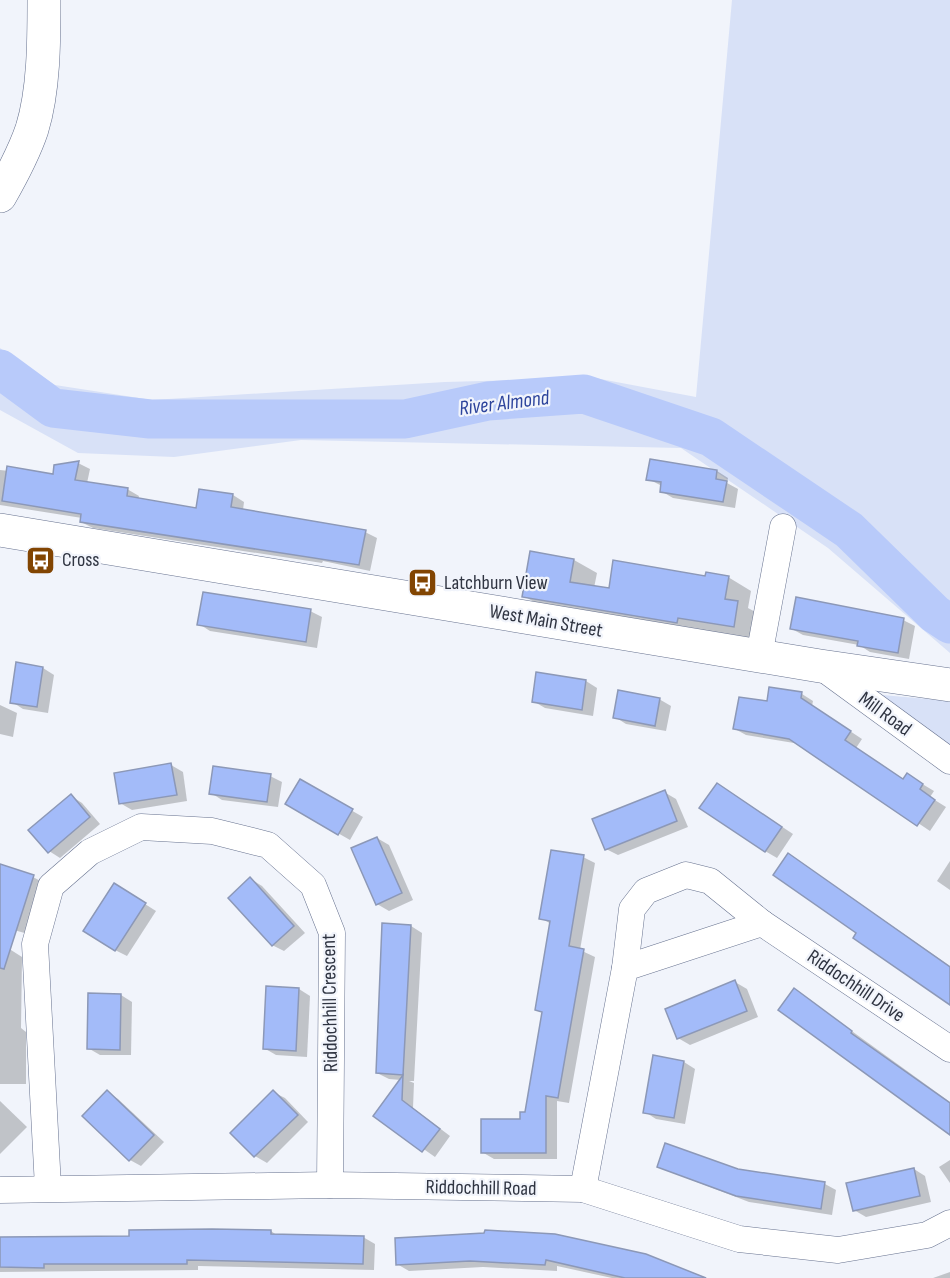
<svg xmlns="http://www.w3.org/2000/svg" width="950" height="1278" viewBox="0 0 950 1278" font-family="'Sofia Sans Condensed',sans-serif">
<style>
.green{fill:#d8e1f7}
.shadow{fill:#0003}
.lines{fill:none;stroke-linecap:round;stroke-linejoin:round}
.river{stroke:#b8cafa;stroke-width:39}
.building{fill:#a3bbf9;stroke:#8c98b7;stroke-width:1.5}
.minor-casing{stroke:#67728f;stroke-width:27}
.major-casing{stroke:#67728f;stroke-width:34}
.minor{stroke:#fff;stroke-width:26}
.major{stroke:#fff;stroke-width:33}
.labels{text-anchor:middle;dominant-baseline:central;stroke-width:4.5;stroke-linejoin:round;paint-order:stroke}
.poi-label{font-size:20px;fill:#2f3441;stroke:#f1f4fb;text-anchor:start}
.street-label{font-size:20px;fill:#2f3441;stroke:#f1f4fb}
.water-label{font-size:21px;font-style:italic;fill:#2d449c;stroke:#f1f4fb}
</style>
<rect width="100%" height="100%" fill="#f1f4fb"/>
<!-- green -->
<g class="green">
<path d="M732,0H950V653L828,548L681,448L301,440L174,457L78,453L0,410V348L55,385L152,400L445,382L595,378L696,397Z"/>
<path d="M871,694L950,701V749Z"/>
</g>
<!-- shadow -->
<g class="shadow">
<path d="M78,463L90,469L87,483L127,489L139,496L138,500L198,510L233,495L244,502L243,510L365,532L377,538L370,571L323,561L322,563L93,528L81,522L82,518L0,505V470L54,476Z"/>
<path d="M717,471L728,478L727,483L738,489L735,508L673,498L661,491L662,486L648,479Z"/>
<path d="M531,553L574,560L597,573L594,588L610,590L728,577L751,591L748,608L761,615L757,639L547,610L524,596Z"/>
<path d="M310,611L322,617L317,648L210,631L199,624Z"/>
<path d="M903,620L915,626L909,659L870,652L859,645L803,635L792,629Z"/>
<path d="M18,664L43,668L54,675L48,713L23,709L12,702Z"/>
<path d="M537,674L586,681L597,688L593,716L545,708L533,701Z"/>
<path d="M802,694L813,701L812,706L862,739L856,748L904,780L919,782L934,791L930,797L946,807L930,831L800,744L746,735L735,729L768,703Z"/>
<path d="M659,699L671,706L666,731L626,724L615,717Z"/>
<path d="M0,705L17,713L13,737L0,734Z"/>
<path d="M171,765L183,772L187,801L132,810L120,803Z"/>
<path d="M270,776L282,782L278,807L222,800L211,793Z"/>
<path d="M300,781L363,817L350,840L287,804Z"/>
<path d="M728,791L793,834L777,858L765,851Z"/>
<path d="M664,792L676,799L688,827L618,855L606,849Z"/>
<path d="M71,796L82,803L100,824L60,858L49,851Z"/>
<path d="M377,838L389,845L413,900L389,911L377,904Z"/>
<path d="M583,857L595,863L580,950L595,957L569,1103L557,1101V1159H494L482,1152L522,1121L526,1113L544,1013L537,1010L551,924L541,918Z"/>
<path d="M950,861V890L937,881Z"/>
<path d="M800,862L950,966V1004L858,932Z"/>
<path d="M0,874L33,877L44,883L28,934L0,926Z"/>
<path d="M251,879L262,886L305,933L284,951L272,945Z"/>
<path d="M126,892L156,911L127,956L115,950Z"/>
<path d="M411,926L422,933L414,1081H409L414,1083L413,1108L450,1136L435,1157L375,1115L401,1080L389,1079L377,1073Z"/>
<path d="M0,950H11L22,957L21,1028L26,1032V1084H0Z"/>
<path d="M735,982L747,989L758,1017L690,1045L678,1038Z"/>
<path d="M299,989L310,996L307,1057L276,1055L264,1048Z"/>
<path d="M795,990L950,1102V1133Z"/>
<path d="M121,995L132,1002L131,1055H100L88,1048Z"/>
<path d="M655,1057L684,1062L695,1069L685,1124L656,1119L645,1112Z"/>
<path d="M107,1092L118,1099L164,1142L141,1166L130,1160Z"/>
<path d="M273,1092L285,1098L308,1122L267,1163L255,1156L232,1133Z"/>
<path d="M0,1101L27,1127L0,1154Z"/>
<path d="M950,1160V1183L939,1167Z"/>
<path d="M658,1167L738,1170L825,1184L836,1190L832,1215L749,1202Z"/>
<path d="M914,1169L925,1176L931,1202L866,1217L854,1210Z"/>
<path d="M212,1231H271L278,1236L363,1237L375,1244L374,1270L198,1266V1270L0,1272V1238L131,1237Z"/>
<path d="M396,1239L646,1255L707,1278H612L557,1266V1271L483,1267L409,1271L397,1264Z"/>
<path d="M950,1272V1278H933Z"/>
</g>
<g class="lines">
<!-- river -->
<path class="river" d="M0,369L53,408L150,419H405L488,401L584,394L711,437L849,530L935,614L950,624"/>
</g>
<!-- building -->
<g class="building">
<path d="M650,459L717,470L716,479L727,481L723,502L660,492L661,482L646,480Z"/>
<path d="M79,461L75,480L128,488L127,496L196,508L199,489L233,494L231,507L366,530L359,565L80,522L81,514L2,501L7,466L53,474L54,465Z"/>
<path d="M530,551L574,559L570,582L609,588L613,560L705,576L706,572L729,576L725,599L738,601L734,627L678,618L677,623L522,597Z"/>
<path d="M203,592L311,609L306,642L197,625Z"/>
<path d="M796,597L904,618L898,653L857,646L858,641L790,629Z"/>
<path d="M16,662L43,667L37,707L10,703Z"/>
<path d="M536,672L586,680L582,710L532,702Z"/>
<path d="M769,687L802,692L801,698L851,731L845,740L903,779L907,773L923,784L920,789L935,800L917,826L789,739L733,729L739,697L767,701Z"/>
<path d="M618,690L660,698L655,726L613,718Z"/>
<path d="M171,763L177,795L119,804L114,773Z"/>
<path d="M213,766L271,774L267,802L209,794Z"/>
<path d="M300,779L353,809L338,835L285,804Z"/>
<path d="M717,783L782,827L765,852L699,808Z"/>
<path d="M665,790L677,821L605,850L592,819Z"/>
<path d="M71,794L90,817L48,853L28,830Z"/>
<path d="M377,837L402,893L376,905L351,848Z"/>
<path d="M551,850L584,855L569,946L584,949L558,1098L546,1096V1153H481V1119H520V1112H525L542,1012L535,1010L550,921L539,919Z"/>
<path d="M788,853L950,967V1005L853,938L856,933L773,875Z"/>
<path d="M0,864L34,875L4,969L0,968Z"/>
<path d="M250,877L294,926L272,946L228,898Z"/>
<path d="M114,883L146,903L115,951L83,931Z"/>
<path d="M382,923L411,925L403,1075L376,1073Z"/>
<path d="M735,980L747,1011L677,1039L665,1009Z"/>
<path d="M266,986L299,988L296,1051L263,1049Z"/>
<path d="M794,988L852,1031L851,1033L950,1103V1135L778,1010Z"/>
<path d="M88,993L121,994L120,1050L87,1049Z"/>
<path d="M653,1055L684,1061L674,1118L643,1113Z"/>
<path d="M403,1075L402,1100L440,1129L422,1152L373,1116Z"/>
<path d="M107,1090L154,1135L129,1161L82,1116Z"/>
<path d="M273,1090L298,1115L254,1157L230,1133Z"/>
<path d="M665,1143L738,1169L825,1182L821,1209L736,1196L657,1167Z"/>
<path d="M914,1168L920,1196L853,1211L846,1183Z"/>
<path d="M212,1229L271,1230V1234L364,1236L363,1264L187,1260V1264H44V1268L0,1267V1237L129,1236V1230Z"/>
<path d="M485,1230L555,1234L646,1254L706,1278H625L546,1260L545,1265L470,1261L396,1265L395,1238L484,1233Z"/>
</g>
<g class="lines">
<defs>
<g id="minor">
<path d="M759,656L783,527"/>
<path d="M820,666L950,761"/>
<path d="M625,968L632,909L646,891L686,875L710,881L762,923"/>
<path d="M48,1187L35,944L51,886L90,852L141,827L212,831L268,845L313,885L332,933L330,1185"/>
<path d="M583,1189L625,968L762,923L950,1049"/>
<path d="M0,1190L330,1185L583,1189L739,1239L838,1250L927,1235L950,1223"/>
</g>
<g id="major">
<path d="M0,196C12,175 24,153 32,129C44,90 44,41 44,0"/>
<path d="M0,530L820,666L950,685"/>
</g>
</defs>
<!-- minor casing -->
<use href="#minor" class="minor-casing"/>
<!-- major casing -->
<use href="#major" class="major-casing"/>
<!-- minor -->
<use href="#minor" class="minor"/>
<!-- major -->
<use href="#major" class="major"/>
</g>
<!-- icons -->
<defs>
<symbol id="bus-square" viewBox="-11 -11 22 22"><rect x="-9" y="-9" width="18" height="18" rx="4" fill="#824502" stroke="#f1f4fb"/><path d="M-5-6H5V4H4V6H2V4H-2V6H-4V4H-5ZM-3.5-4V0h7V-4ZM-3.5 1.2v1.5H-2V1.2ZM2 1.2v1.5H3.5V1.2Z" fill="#fff"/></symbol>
</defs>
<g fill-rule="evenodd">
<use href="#bus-square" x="24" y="544" width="33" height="33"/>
<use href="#bus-square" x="406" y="566" width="33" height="33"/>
</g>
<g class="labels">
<!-- poi labels -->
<g class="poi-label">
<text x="62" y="560">Cross</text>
<text x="444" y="583">Latchburn View</text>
</g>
<!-- street labels -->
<g class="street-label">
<text transform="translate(546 621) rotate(10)">West Main Street</text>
<text transform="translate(885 714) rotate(36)">Mill Road</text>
<text transform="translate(856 986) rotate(34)">Riddochhill Drive</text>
<text transform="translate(330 1003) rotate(-91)">Riddochhill Crescent</text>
<text transform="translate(481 1188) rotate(1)">Riddochhill Road</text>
</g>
<!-- water labels -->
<g class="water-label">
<text transform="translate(504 403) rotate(-7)">River Almond</text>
</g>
</g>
</svg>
